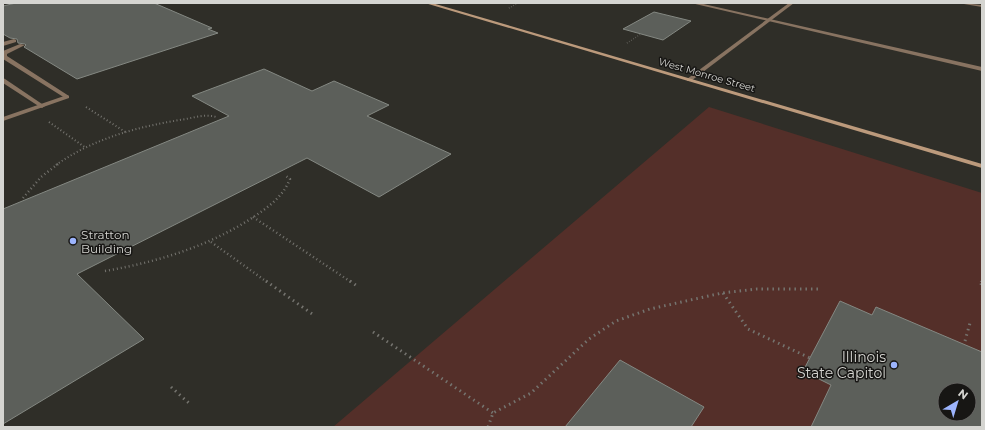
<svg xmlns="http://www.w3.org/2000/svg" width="985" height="430" viewBox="0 0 985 430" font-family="Montserrat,sans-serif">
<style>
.green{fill:#542f29;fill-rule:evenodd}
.building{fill:#5c5f5a;stroke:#848882;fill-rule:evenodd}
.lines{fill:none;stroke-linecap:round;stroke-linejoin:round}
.path-far3{stroke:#75746f;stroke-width:1.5;stroke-dasharray:0.5 2;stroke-linecap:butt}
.path-far2{stroke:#75746f;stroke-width:2;stroke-dasharray:1 2.5;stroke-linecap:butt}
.path-far1{stroke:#75746f;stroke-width:2.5;stroke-dasharray:1 3;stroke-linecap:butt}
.path{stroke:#75746f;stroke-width:3;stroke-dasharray:1.5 4;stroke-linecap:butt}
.lane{fill:#887361;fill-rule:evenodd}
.street{fill:#887361;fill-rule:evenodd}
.secondary{fill:#bc9a7c;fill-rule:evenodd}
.poi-dot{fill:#9cb4fd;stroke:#171614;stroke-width:1.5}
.labels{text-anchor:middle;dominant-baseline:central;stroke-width:3;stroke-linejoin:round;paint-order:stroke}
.far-street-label{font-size:10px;fill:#d5d5d1;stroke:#171614}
.poi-label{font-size:12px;fill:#d5d5d1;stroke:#171614;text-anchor:start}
.near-poi-label{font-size:14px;fill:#d5d5d1;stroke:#171614;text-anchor:end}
</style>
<rect width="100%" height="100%" fill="#2f2e28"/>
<!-- green -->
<path class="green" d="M709,107L982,193V427H333ZM945,390H969V414H945Z"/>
<!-- building -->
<g class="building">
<path d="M16,3H154L212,28L208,29L218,33L77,79L24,47L26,45L25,44L18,43L17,39L10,38L3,34V6Z"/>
<path d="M654,12L691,21L663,40L623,29Z"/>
<path d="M264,69L312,91L334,81L389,105L367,116L451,154L379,197L307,158L77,274L144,339L3,424V209L229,116L192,96Z"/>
<path d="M840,301L872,315L876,307L982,352V427H811L831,385L803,371ZM945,390H969V414H945Z"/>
<path d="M620,360L704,407L691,427H565Z"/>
</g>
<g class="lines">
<!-- path-far3 -->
<g class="path-far3">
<path d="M509,8L518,3"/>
<path d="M627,43L641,34"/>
</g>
<!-- path-far2 -->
<g class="path-far2">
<path d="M86,107L127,133"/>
<path d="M49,122L86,148"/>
<path d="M56,165C94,138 140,126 186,119C196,117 206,114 216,117"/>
</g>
<!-- path-far1 -->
<g class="path-far1">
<path d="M23,198L41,177L58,164"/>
<path d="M253,217L351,282"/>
<path d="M211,242L267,282"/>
<path d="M105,271C157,262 207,247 252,218C267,208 283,197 290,179L286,176"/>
<path d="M981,282L982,279"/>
</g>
<!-- path -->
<g class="path">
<path d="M266,281L315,316"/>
<path d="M350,281L357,286"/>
<path d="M981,285L982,281"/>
<path d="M723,293L748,329L810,358"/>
<path d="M373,332L493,413"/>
<path d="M965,341L970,323"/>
<path d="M171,387L191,405"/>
<path d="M488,427L493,413L531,393L589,339L616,321L650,309L722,293L757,289H820"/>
</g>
<!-- lane -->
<g class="lane">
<path d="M691,3H699L982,67V71Z"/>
<path d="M14,39L16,40V42L3,46V42Z"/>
<path d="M20,44L25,45L7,54V56L69,96V98H65L3,59V51Z"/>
<path d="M3,78L5,79L45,106L42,108L40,107L3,83Z"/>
</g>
<!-- street -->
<g class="street">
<path d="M789,3H794L691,81H687V79Z"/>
<path d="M962,3L982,5V7L964,4Z"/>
<path d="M67,95L69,96V98L3,121V117Z"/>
</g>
<!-- secondary -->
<path class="secondary" d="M425,3H432L982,164V168Z"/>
</g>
<!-- markers -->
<g class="poi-dot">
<circle cx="73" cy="241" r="4"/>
<circle cx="894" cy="365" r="4"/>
</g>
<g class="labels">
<!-- far-street labels -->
<g class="far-street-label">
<text transform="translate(707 75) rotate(16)">West Monroe Street</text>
</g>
<!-- poi labels -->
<g class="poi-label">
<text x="81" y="234">Stratton<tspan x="81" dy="14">Building</tspan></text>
</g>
<!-- near-poi labels -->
<g class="near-poi-label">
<text x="886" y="357">Illinois<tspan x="886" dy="16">State Capitol</tspan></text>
</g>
</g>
<!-- border -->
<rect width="985" height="430" fill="none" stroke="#d5d5d1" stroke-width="8"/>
<!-- north arrow -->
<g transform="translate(957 402) rotate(38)"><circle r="19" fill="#171614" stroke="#636260"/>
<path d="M0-3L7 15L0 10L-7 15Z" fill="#9cb4fd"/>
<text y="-6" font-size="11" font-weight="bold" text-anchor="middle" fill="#d5d5d1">N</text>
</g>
</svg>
